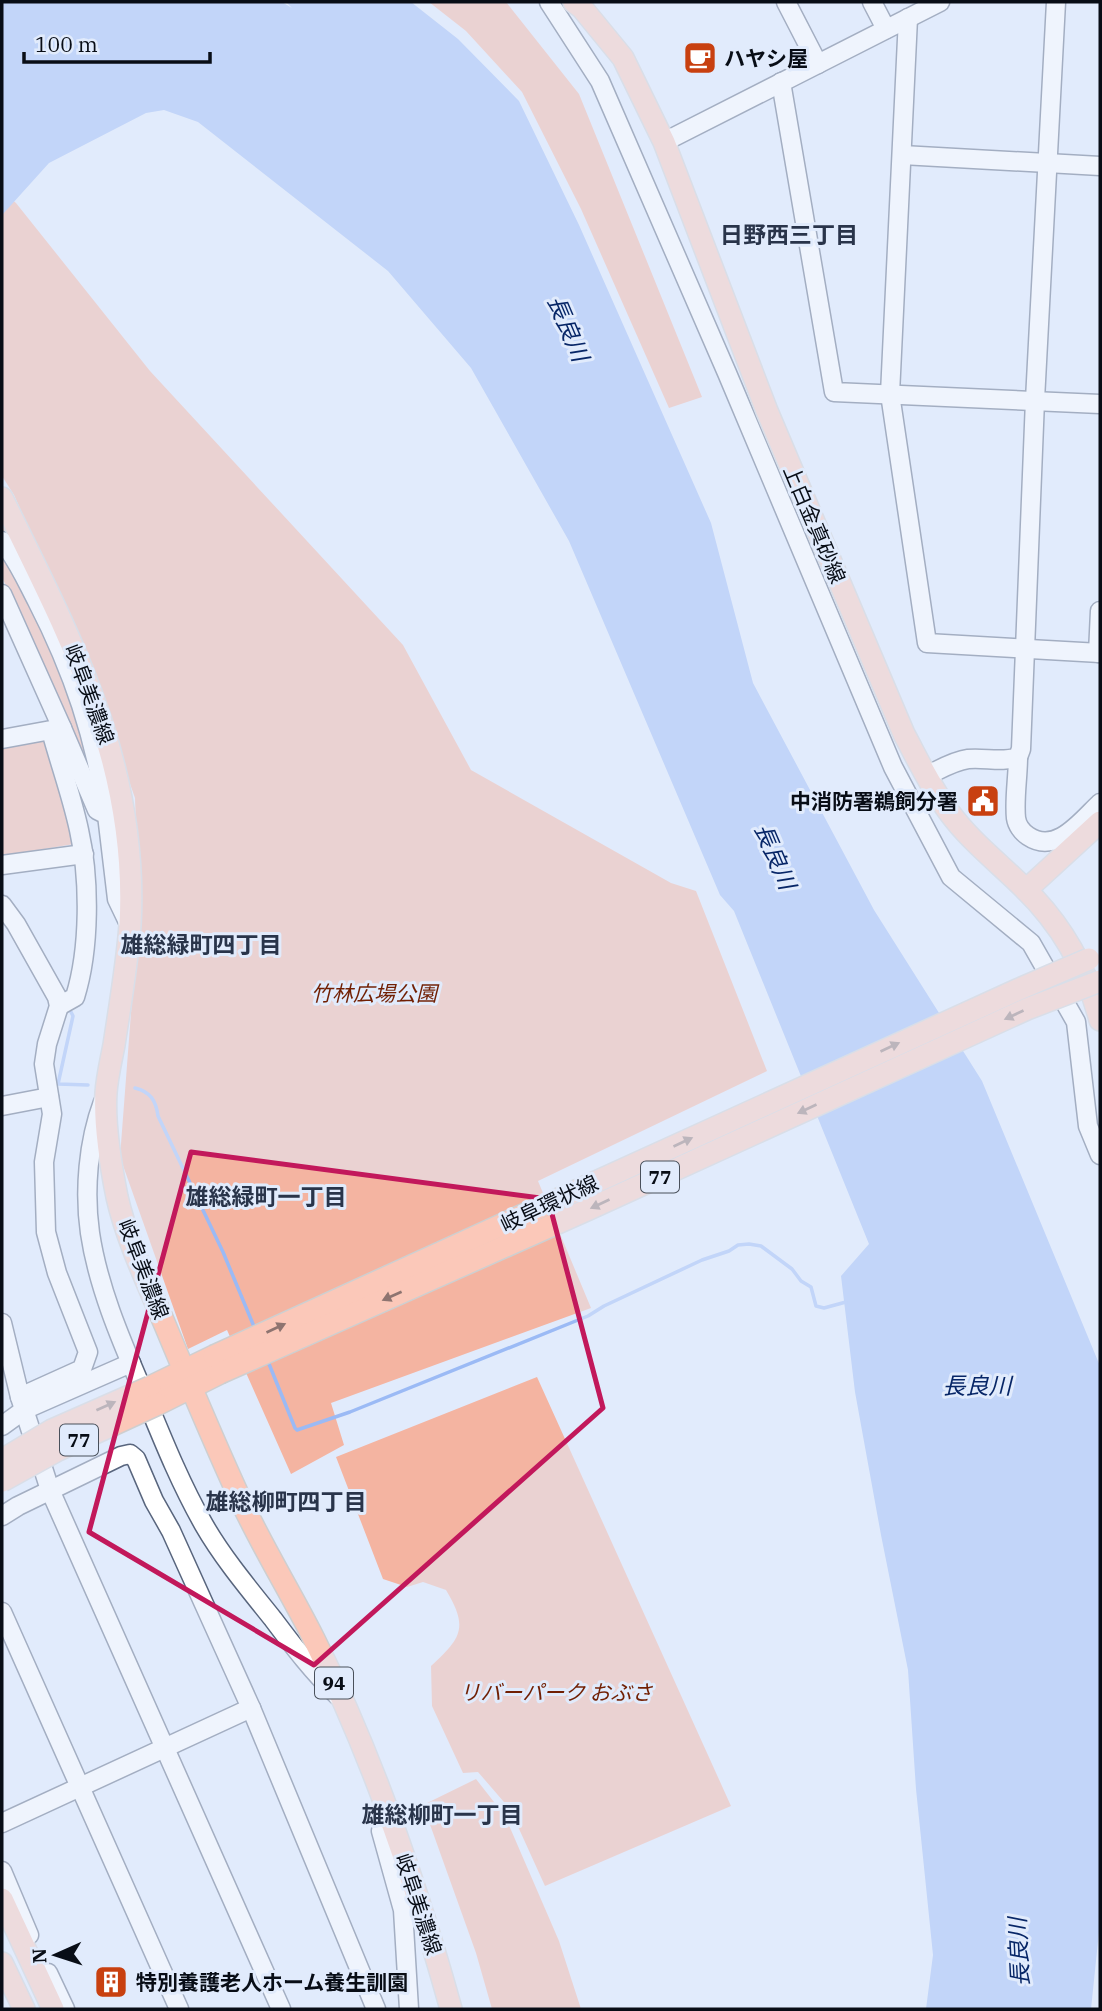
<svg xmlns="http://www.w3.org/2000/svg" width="1102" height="2011" viewBox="0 0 1102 2011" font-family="'IBM Plex Serif','Noto Sans JP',serif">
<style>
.green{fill:#f4b4a1}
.water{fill:#9bbaf5}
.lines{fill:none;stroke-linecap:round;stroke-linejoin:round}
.stream{stroke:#9bbaf5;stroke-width:3.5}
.minor-casing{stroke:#58657d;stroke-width:21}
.major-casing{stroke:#cecfd0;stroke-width:24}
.minor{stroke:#fff;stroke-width:18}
.major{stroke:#fbc8b9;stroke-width:21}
.major-bridge-casing{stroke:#cecfd0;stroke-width:24;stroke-linecap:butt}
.major-bridge{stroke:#fbc8b9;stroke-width:21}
.oneway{fill:#8e7470}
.marked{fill:none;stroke:#c2185b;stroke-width:5;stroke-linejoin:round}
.labels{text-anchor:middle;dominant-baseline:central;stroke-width:6;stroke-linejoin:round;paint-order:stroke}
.shield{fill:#e1ebfc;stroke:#49505b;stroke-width:2}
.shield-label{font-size:19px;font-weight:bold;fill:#080d16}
.poi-label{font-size:21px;font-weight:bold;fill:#080d16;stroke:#e1ebfc;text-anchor:start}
.street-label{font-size:21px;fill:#080d16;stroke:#e1ebfc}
.park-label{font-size:21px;font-style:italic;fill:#711f03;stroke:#e1ebfc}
.neighbourhood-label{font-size:23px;font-weight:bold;fill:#29344a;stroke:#e1ebfc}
.water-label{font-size:23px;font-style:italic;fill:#072667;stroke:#e1ebfc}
</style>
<rect width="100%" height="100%" fill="#e1ebfc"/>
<!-- green -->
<g class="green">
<path d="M429,2H506L579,94L702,397L669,408L581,209L522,92L466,31Z"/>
<path d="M2,191L16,203L150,371L403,645L471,770L671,883L696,891L767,1071L538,1181L591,1308L331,1403L344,1445L291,1474L227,1330L188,1349L120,1157L139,908L135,798L81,645L14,495L2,476Z"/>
<path d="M2,515L64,642L94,781L2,577Z"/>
<path d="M46,738L74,844L2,856V745Z"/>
<path d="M537,1377L731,1806L545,1886L510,1809L478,1772L463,1773L432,1706L431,1666C461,1638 469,1628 446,1590L423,1582L407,1587L383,1579L336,1457Z"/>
<path d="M476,1779L505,1816L559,1941L581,2009H492L476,1953L423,1805Z"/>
</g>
<!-- water -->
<path class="water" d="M2,2H282L292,8L286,2H411L458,39L519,101L579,225L711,523L753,683L874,910L982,1081L1100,1366V1922L1091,2009H926L933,1955L916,1789L908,1670L881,1535L855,1392L841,1276L869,1244L734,911L720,895L569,541L471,368L388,271L198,122L164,110L146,113L49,163L3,214L2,213Z"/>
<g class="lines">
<!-- stream -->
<g class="stream">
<path d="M71,1012L73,1016L58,1084L88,1085"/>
<path d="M135,1088C151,1092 156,1101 158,1116L223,1252L255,1329"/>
<path d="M267,1359L295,1428L297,1430L350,1412L588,1316L604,1306L702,1260L729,1251L738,1245L749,1244L761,1246L792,1269L801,1281L811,1287L816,1306L824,1308L846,1302"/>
</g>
<defs>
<g id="minor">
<path d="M549,2L600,81L727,373L893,767L951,877L1031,943L1076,1022L1088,1126L1100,1155"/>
<path d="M786,2L818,64"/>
<path d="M872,2L886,29"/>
<path d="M908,18L890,394L927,643L1100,653"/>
<path d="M781,82L834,392L1100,404"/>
<path d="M664,142L940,2"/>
<path d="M902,155L1100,166"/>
<path d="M2,541C17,559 26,580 37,601C73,671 95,737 107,815"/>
<path d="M2,594L62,728"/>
<path d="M1098,653L1100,611"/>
<path d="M51,731C60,764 72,797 79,830C90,879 90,949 75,997L59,1006"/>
<path d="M2,739L62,728L97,810L107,815L117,899L129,924"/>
<path d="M1018,757C1018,777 1014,799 1016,818C1017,825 1022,832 1028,836C1056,855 1081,821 1100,803"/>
<path d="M926,776C939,770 953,761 968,759C984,757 1002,763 1018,757L1021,749L1035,400L1056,2"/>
<path d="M2,865L84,854"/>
<path d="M2,905L16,924L57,997L59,1006L47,1044L44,1064L52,1114L44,1162L46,1232L57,1273L88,1352L82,1369L20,1397"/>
<path d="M103,1102C88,1142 84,1191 90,1233C98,1287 121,1340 142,1389C161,1435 179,1481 204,1525C223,1558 249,1589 273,1619C294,1647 313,1672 338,1696"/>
<path d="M2,1106L49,1097"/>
<path d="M2,1323L20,1397L50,1490L281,2009"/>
<path d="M2,1426L24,1410L131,1363"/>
<path d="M2,1516L18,1506L121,1456L130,1454L136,1459L154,1501L171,1531L251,1708L376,2009"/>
<path d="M2,1612L179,2009"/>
<path d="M388,1807L384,1816L381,1831L403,1910L409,2009"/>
<path d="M2,1823L251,1708"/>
<path d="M2,1871L29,1935"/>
<path d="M48,1973L65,2009"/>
</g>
<g id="major">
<path d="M574,2L582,8L623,58L664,142L767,411L904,734C918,760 931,788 949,812C970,841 999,863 1024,888C1061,924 1087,970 1100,1020"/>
<path d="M2,498C70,637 139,764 130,925C127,965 120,1005 114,1045C111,1061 107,1077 106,1093C104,1123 111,1167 117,1197C127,1241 148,1284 165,1325C190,1385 215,1445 242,1503C264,1550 291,1593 314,1639C373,1757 416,1883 451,2009"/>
<path d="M1026,890L1100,822"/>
<path d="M150,1387L214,1356"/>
<path d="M158,1404L220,1373"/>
<path d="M2,1899L53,2009"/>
<path d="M2,1963L24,2009"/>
</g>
</defs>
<!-- minor casing -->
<use href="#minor" class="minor-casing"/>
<!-- major casing -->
<use href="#major" class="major-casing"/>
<!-- minor -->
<use href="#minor" class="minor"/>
<!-- major -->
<use href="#major" class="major"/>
<defs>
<g id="major-bridge">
<path d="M214,1356L1017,990L1089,959"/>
<path d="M220,1373L589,1209L1027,1009L1100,981"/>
<path d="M2,1460L52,1430L150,1387"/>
<path d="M2,1481L58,1450L158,1404"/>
</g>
</defs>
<!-- major-bridge casing -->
<use href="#major-bridge" class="major-bridge-casing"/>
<!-- major-bridge -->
<use href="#major-bridge" class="major-bridge"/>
</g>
<!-- one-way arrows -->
<defs><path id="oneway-solid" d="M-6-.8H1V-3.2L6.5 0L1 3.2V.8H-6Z" transform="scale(1.75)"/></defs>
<g class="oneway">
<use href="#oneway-solid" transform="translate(1014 1015) rotate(155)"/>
<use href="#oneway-solid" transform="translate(890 1047) rotate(-25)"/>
<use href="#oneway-solid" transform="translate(807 1109) rotate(155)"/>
<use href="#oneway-solid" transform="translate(683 1142) rotate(-25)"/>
<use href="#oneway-solid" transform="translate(600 1204) rotate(155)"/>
<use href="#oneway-solid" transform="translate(392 1296) rotate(156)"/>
<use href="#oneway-solid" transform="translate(276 1328) rotate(-25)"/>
<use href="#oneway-solid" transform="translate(106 1406) rotate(-24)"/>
</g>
<!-- marked area -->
<path d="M0 0H1102V2011H0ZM191,1152L548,1199L603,1408L314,1665L89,1532Z" fill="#e1ebfc" fill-opacity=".55" fill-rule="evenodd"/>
<path class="marked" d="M191,1152L548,1199L603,1408L314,1665L89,1532Z"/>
<!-- icons -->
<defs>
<symbol id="cafe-square" viewBox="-11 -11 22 22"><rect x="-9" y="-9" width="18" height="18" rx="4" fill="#c84010" stroke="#e1ebfc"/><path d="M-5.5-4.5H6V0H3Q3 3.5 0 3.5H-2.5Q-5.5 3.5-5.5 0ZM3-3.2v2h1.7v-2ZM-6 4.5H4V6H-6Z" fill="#fff"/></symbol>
<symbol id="civic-square" viewBox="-11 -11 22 22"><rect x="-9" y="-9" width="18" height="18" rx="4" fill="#c84010" stroke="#e1ebfc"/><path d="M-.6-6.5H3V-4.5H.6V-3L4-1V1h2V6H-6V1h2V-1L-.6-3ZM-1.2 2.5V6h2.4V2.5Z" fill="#fff"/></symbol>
<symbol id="building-square" viewBox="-11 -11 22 22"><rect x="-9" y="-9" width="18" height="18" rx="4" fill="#c84010" stroke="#e1ebfc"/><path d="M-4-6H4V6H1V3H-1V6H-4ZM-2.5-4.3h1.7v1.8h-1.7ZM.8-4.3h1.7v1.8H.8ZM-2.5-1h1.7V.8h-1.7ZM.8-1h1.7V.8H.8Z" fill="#fff"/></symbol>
</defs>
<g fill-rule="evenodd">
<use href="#cafe-square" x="681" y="39" width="38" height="38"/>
<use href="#civic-square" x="964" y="782" width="38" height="38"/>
<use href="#building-square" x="92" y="1963" width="38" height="38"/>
</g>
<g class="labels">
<!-- shield labels -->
<g class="shield">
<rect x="641" y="1161.5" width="38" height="31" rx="5"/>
<rect x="60" y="1424.5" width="38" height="31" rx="5"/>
<rect x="315" y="1667.5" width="38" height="31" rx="5"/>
</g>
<g class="shield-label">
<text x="660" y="1177">77</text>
<text x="79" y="1440">77</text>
<text x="334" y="1683">94</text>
</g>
<!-- poi labels -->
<g class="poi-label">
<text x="724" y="58">ハヤシ屋</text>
<text x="958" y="801" text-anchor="end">中消防署鵜飼分署</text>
<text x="136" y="1982">特別養護老人ホーム養生訓園</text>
</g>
<!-- street labels -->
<g class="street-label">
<text transform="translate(815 524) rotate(67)">上白金真砂線</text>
<text transform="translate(90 694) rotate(70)">岐阜美濃線</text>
<text transform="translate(549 1203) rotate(-25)">岐阜環状線</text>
<text transform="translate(144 1269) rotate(69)">岐阜美濃線</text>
<text transform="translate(419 1904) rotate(72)">岐阜美濃線</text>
</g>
<!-- park labels -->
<g class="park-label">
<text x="374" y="993">竹林広場公園</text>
<text x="556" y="1692">リバーパーク おぶさ</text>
</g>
<!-- neighbourhood labels -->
<g class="neighbourhood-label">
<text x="789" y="234">日野西三丁目</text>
<text x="201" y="944">雄総緑町四丁目</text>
<text x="266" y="1196">雄総緑町一丁目</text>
<text x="286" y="1501">雄総柳町四丁目</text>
<text x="442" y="1814">雄総柳町一丁目</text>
</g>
<!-- water labels -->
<g class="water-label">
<text transform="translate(569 328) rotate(67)">長良川</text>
<text transform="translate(776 856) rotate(67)">長良川</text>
<text x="977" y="1385">長良川</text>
<text transform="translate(1018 1952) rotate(-93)">長良川</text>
</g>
</g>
<!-- border -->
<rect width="1102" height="2011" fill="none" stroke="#080d16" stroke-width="7"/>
<!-- north arrow -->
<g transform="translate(56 1955) rotate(267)" stroke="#e1ebfc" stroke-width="5" paint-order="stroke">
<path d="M0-5L12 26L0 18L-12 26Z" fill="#080d16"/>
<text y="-10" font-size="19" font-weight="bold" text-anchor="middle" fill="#080d16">N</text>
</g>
<!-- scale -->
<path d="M24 52v10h186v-10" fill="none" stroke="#080d16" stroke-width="3.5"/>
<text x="35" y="52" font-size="21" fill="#080d16" stroke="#e1ebfc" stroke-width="5" paint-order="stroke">100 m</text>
</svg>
